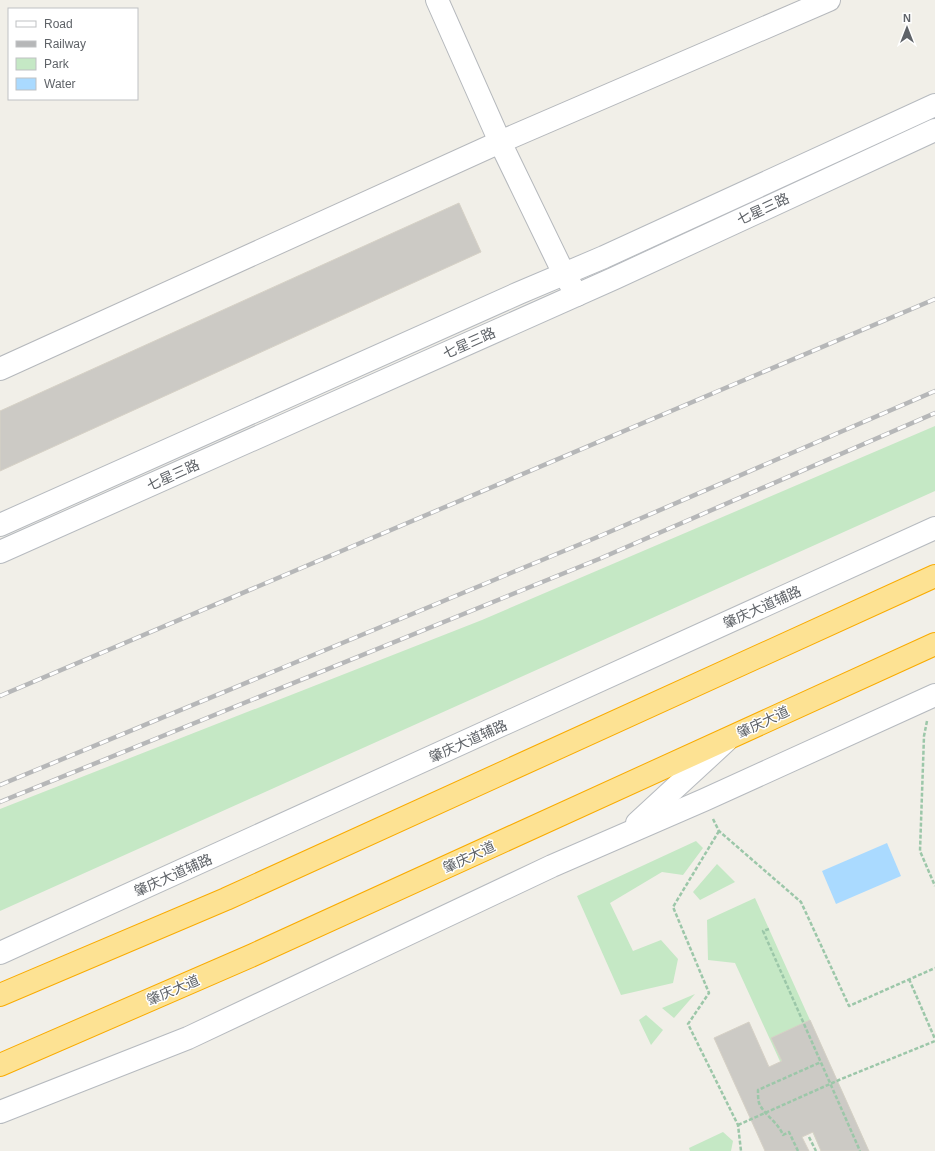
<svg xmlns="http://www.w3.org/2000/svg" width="935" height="1151" viewBox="0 0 935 1151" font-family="Helvetica,'Noto Sans SC',sans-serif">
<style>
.green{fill:#c5e8c5}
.water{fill:#aadaff}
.building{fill:#cccac5;stroke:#d6d1c6}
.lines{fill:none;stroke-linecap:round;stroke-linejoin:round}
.street-casing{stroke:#b5b8bc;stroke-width:24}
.secondary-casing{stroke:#b6babf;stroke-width:24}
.highway-casing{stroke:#f9ab00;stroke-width:24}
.path{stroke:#9cc7a9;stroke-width:2.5;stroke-dasharray:4 2;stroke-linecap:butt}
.street{stroke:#fff;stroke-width:22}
.secondary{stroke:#fff;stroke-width:22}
.highway{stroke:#fde293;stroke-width:22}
.rail-casing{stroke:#b6b7b8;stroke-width:4.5}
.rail{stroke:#fff;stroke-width:3;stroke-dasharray:9;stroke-linecap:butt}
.labels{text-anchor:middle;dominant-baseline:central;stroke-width:3;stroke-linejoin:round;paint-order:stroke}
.street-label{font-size:14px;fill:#5f6368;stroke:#fff}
</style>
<rect width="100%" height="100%" fill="#f1efe8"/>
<!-- green -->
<g class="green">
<path d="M935,426V491L0,911V809L482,620Z"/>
<path d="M696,841L703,848L683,875L662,872L610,903L633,951L661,940L678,959L673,983L621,995L577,896Z"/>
<path d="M717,864L735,882L700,900L693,892Z"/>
<path d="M755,898L868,1149L863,1151H821L735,963L708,960L707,920Z"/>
<path d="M695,994L674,1018L662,1008Z"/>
<path d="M646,1015L663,1030L651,1045L639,1020Z"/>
<path d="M723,1132L733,1141L731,1151H690L689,1148Z"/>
</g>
<!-- water -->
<path class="water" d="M887,843L901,876L836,904L822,871Z"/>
<!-- building -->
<g class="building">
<path d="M459,203L481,252L0,471V411Z"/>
<path d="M810,1020L868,1149L869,1151H821L813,1132L802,1137L809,1151H765L714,1038L749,1022L769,1067L782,1061L771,1038Z"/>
</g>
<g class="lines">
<defs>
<g id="street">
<path d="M437,0L500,142L564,274L577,295"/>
<path d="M0,369L500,142L829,0"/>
</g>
<g id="secondary">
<path d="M0,525L519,293L604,257L935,105"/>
<path d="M0,552L615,278L935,130"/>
<path d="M637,823L726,741"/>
<path d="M0,953L935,528"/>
<path d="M0,1112L188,1038L552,866L704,800L935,695"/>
</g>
<g id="highway">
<path d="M0,995L226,899L935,576"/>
<path d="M0,1065L253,955L935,644"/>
</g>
</defs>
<!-- street casing -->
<use href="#street" class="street-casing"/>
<!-- secondary casing -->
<use href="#secondary" class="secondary-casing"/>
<!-- highway casing -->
<use href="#highway" class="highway-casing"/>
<!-- path -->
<g class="path">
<path d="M927,721L924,736L920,851L935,886"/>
<path d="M713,819L719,831L801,902L849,1006L935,968"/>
<path d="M719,831L673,907L709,993L688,1024L738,1125L741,1151"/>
<path d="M769,929L763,931L860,1151"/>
<path d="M909,979L935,1039"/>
<path d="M738,1125L839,1080L935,1041"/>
<path d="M809,1137L816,1151"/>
<path d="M798,1151L789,1132L783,1135C778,1122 764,1115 759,1103C758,1099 758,1094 758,1090L821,1062"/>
</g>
<!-- street -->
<use href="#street" class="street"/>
<!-- secondary -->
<use href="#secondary" class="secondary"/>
<!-- highway -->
<use href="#highway" class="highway"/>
<defs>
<g id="rail">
<path d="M0,696L935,299"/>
<path d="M0,785L600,536L935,391"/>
<path d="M0,802L599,559L935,413"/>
</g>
</defs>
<!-- rail casing -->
<use href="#rail" class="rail-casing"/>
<!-- rail -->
<use href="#rail" class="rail"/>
</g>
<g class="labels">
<!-- street labels -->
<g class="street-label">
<text transform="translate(763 209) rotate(-25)">七星三路</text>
<text transform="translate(469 343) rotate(-24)">七星三路</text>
<text transform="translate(173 475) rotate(-24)">七星三路</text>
<text transform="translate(762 607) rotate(-24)">肇庆大道辅路</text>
<text transform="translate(763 722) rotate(-25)">肇庆大道</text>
<text transform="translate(468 741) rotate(-24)">肇庆大道辅路</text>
<text transform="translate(469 857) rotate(-25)">肇庆大道</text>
<text transform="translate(173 875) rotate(-24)">肇庆大道辅路</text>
<text transform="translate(173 990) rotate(-23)">肇庆大道</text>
</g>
</g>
<!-- legend -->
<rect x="8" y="8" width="130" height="92" fill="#ffffff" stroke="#bfc1c3"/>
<rect x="16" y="21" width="20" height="6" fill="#ffffff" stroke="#bfc1c3"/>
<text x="44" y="28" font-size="12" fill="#5f6368">Road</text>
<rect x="16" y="41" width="20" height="6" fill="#b6b7b8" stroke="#bfc1c3"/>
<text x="44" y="48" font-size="12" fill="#5f6368">Railway</text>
<rect x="16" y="58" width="20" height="12" fill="#c5e8c5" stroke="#bfc1c3"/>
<text x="44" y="68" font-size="12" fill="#5f6368">Park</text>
<rect x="16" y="78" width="20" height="12" fill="#aadaff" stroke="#bfc1c3"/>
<text x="44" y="88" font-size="12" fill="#5f6368">Water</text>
<!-- north arrow -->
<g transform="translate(907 28)" stroke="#ffffff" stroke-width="3" paint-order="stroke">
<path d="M0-3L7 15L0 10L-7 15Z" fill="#5f6368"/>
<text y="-6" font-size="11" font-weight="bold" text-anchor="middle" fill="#5f6368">N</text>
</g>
</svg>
